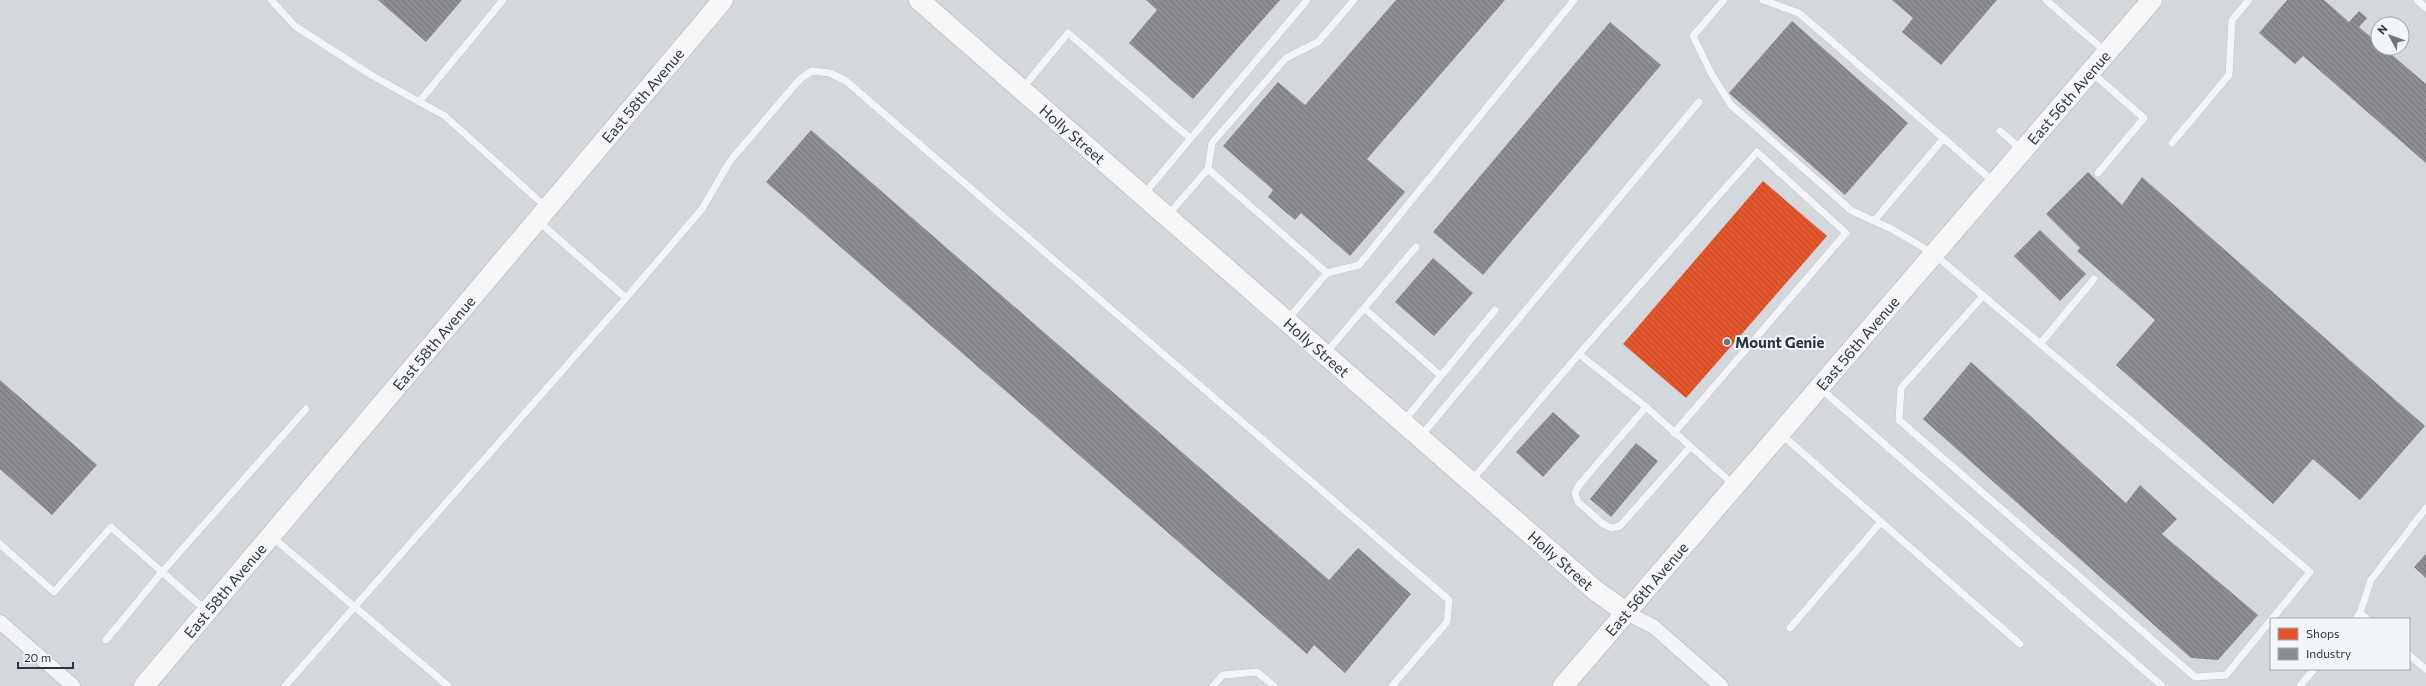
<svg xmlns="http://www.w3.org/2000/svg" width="2426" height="686" viewBox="0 0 2426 686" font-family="Commissioner,sans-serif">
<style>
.built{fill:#d4d7dc;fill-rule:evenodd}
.shops{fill:url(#shops-back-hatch)}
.industry{fill:url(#industry-back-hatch)}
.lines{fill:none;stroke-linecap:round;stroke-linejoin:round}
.lane-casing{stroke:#c3c5c7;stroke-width:8}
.street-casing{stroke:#c3c5c7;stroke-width:16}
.secondary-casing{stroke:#c3c5c7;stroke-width:22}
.lane{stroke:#f4f5f6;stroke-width:7}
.street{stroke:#f4f5f6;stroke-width:14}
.secondary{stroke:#f7f7f8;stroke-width:20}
.poi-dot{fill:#6d747d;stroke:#f3f6f8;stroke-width:1.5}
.labels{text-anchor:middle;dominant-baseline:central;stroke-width:4;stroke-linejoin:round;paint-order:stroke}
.street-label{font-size:15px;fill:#2c3643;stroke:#f3f6f8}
.poi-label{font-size:15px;font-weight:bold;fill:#2c3643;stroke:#f3f6f8;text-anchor:start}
</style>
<defs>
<pattern id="shops-back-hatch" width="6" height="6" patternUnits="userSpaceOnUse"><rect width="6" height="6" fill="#e4572e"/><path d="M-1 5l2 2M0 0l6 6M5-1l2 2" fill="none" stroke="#b94929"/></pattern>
<pattern id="industry-back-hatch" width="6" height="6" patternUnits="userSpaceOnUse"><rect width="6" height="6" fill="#8d8d92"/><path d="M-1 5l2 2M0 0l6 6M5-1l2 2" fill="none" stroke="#737479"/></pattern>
</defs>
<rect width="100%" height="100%" fill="#e5e7e9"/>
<!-- built -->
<path class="built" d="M0,0H2426V686H0ZM2378,24H2402V48H2378ZM2271,619H2409V669H2271Z"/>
<!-- shops -->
<path class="shops" d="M1763,181L1827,236L1686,398L1623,344Z"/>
<!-- industry -->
<g class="industry">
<path d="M378,0H462L426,42Z"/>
<path d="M1146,0H1280L1193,99L1129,43L1157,10Z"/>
<path d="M1396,0H1505L1367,159L1405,192L1350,256L1301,213L1295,220L1268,197L1273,190L1223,146L1278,82L1305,105Z"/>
<path d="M1892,0H1997L1941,65L1902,32L1913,18Z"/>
<path d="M2287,0H2324L2349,22L2359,11L2367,18L2359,27L2378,43V48H2384L2426,84V163L2303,56L2295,64L2259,33Z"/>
<path d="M1792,21L1908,123L1845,195L1729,93Z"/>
<path d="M1610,22L1661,65L1483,275L1433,232Z"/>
<path d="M811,130L1329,580L1358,548L1411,594L1345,673L1314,645L1307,654L766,182Z"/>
<path d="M2088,172L2122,205L2142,177L2425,426L2360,500L2313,459L2273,504L2116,365L2155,320L2077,251L2080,248L2046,214Z"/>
<path d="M2040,230L2086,274L2060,301L2014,256Z"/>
<path d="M1433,258L1473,293L1434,336L1395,302Z"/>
<path d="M1971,362L2126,503L2140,485L2177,519L2162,534L2258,615L2218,660L2191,658L1923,419Z"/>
<path d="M0,380L97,465L52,515L0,469Z"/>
<path d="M1553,412L1580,436L1543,477L1516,452Z"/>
<path d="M1636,443L1658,461L1611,517L1590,499Z"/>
<path d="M2426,554V578L2414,567Z"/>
</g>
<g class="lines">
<defs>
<g id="lane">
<path d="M271,0L295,26L371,75L445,116L547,208"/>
<path d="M1724,0L1693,36L1711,73L1731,105L1852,211L1892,229L1934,254L2310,572L2272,619"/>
<path d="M1763,0L1799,13L1994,182"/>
<path d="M2046,0L2106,52"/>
<path d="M2417,0L2426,8"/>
<path d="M2091,72L2144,118L2098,173"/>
<path d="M1022,89L1068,33L1190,138"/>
<path d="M419,102L503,0"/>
<path d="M2000,131L2021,149"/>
<path d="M2172,143L2229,75L2232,20L2249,0"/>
<path d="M1208,169L1212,143L1286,58L1318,42L1354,0"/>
<path d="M1144,194L1307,0"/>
<path d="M1168,215L1208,169L1327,273L1288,319"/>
<path d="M538,221L626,298"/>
<path d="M1874,221L1944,138"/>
<path d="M1327,273L1359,265L1574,0"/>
<path d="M1983,296L1901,388L1899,420L2195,677L2226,675L2271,620"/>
<path d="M1364,308L1441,376"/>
<path d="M2040,344L2094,279"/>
<path d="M1325,354L1416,247"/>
<path d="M1579,354L1757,152L1846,233L1674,433"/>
<path d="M1820,388L2162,686"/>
<path d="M1646,407L1579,485L1575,493L1578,502L1603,524L1612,528L1620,526L1690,447"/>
<path d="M1403,422L1495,310"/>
<path d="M1781,434L2020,644"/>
<path d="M1420,437L1699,102"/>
<path d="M1471,481L1579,354L1646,407L1734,485"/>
<path d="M271,536L448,686"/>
<path d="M0,544L54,592L111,527L162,572L306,409"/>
<path d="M2360,613L2371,580L2426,508"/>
<path d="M2356,619L2360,613L2367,619"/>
<path d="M1790,628L1881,522"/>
<path d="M106,640L162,572L207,611"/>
<path d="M2409,655L2426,669"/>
<path d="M285,686L626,298L702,209L730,161L800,79L812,71L830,73L846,81L1449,600L1447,622L1392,686"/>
<path d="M1213,686L1223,675L1257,672L1274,686"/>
<path d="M2300,686L2314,669"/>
</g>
<g id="street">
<path d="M1627,613L1654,627L1721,686"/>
<path d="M0,622L73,686"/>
</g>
<g id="secondary">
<path id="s1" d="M919,0L1596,591L1627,613"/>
<path id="s2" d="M144,686L723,0"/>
<path id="s3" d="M1563,686L2152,0"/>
</g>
</defs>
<!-- lane casing -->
<use href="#lane" class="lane-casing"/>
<!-- street casing -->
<use href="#street" class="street-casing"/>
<!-- secondary casing -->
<use href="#secondary" class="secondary-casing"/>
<!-- lane -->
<use href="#lane" class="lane"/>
<!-- street -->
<use href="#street" class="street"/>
<!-- secondary -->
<use href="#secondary" class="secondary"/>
</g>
<!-- markers -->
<circle class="poi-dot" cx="1727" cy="342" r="4"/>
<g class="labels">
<!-- street labels -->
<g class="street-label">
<text stroke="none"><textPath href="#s2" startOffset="773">East 58th Avenue</textPath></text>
<text stroke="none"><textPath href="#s3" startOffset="776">East 56th Avenue</textPath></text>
<text stroke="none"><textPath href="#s1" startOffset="204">Holly Street</textPath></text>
<text stroke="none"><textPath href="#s2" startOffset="449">East 58th Avenue</textPath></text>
<text stroke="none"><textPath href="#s3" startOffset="452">East 56th Avenue</textPath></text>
<text stroke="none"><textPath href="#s1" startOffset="528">Holly Street</textPath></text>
<text stroke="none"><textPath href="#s1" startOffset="852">Holly Street</textPath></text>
<text stroke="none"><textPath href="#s3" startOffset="128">East 56th Avenue</textPath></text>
<text stroke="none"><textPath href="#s2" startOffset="125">East 58th Avenue</textPath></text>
</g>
<!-- poi labels -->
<g class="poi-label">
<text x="1735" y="342">Mount Genie</text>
</g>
</g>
<!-- legend -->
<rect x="2270" y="618" width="140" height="52" fill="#f3f6f8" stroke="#a3a9b0"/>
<rect x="2278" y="628" width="20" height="12" fill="#e4572e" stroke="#a3a9b0"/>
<text x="2306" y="638" font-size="12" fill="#2c3643">Shops</text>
<rect x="2278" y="648" width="20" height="12" fill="#8d8d92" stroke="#a3a9b0"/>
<text x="2306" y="658" font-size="12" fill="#2c3643">Industry</text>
<!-- north arrow -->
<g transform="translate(2390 36) rotate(311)"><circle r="19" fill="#f3f6f8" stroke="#a3a9b0"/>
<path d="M0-3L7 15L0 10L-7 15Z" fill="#6d747d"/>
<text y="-6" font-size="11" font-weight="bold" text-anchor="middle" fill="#2c3643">N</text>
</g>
<!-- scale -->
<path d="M18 662v6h55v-6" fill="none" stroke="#2c3643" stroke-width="2"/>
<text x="24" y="662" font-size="12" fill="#2c3643" stroke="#f3f6f8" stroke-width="3" paint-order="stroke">20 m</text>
</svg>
